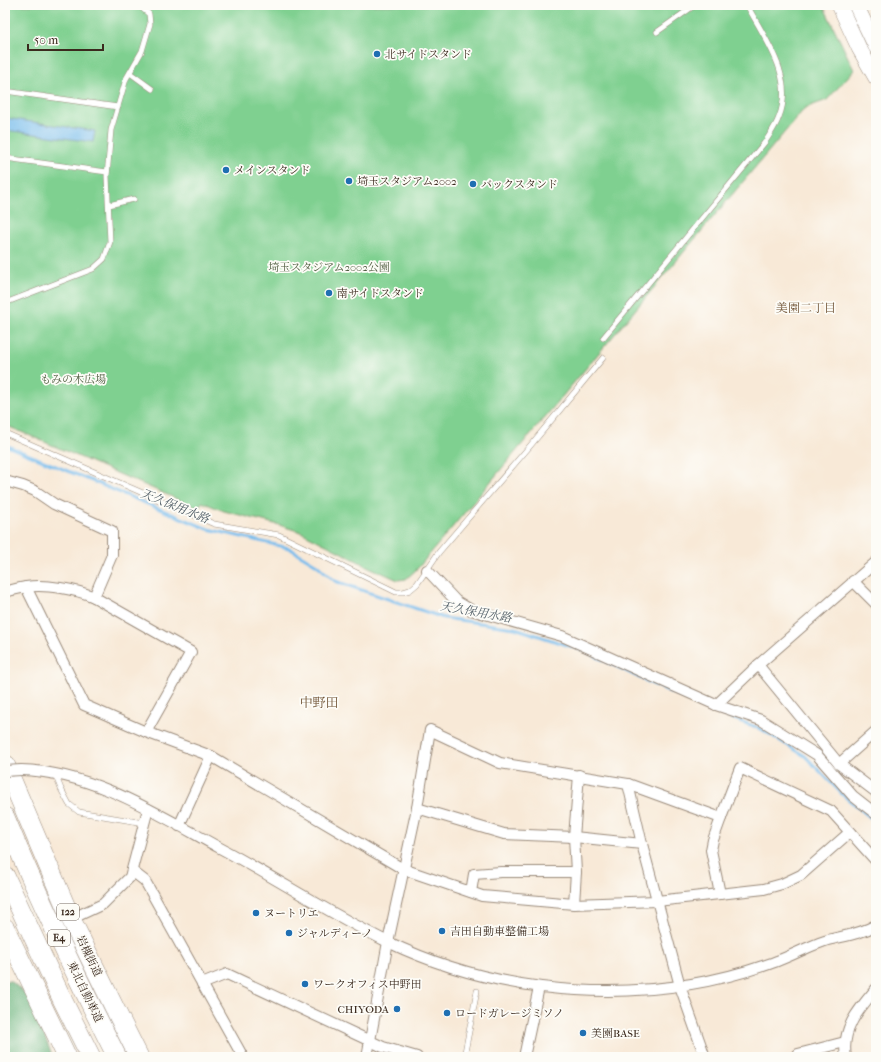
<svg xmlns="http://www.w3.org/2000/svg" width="881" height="1062" viewBox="0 0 881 1062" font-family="'IM FELL French Canon','Noto Serif JP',serif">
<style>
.green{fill:#7fd090;stroke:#5d7d57}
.forest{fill:#67b27a;stroke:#516e4c}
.water{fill:#76bced;stroke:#587386}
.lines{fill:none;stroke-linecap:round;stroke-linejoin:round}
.stream{stroke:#76bced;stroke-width:3}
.lane-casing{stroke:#9a8a7a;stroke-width:6}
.street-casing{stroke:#9a8a7a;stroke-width:12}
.secondary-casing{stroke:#9a8a7a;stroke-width:16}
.highway-casing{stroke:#9a8a7a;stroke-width:20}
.lane{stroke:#fff;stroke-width:5}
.street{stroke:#fff;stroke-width:10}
.secondary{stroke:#fff;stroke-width:15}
.highway{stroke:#fff;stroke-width:19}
.street-bridge-casing{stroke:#9a8a7a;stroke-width:12;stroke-linecap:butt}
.street-bridge{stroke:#fff;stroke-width:10}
.poi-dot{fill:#1f6fb2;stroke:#fdfcf7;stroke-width:1.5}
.labels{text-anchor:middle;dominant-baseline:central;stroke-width:3.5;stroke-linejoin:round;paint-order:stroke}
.shield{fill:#fdfcf7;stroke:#75695f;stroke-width:1}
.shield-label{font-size:10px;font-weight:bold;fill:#3b2a1e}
.poi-label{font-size:11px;fill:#3b2a1e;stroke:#fdfcf7;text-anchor:start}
.park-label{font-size:11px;fill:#4f5c40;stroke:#fdfcf7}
.street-label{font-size:11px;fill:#3b2a1e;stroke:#fdfcf7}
.neighbourhood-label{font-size:12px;fill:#705335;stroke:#fdfcf7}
.water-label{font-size:12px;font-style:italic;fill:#505d66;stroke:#fdfcf7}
.quarter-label{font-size:13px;fill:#705335;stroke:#fdfcf7}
</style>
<rect width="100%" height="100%" fill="#fdfcf7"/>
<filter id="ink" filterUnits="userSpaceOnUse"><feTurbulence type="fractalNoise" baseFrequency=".025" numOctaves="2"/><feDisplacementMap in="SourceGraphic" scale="8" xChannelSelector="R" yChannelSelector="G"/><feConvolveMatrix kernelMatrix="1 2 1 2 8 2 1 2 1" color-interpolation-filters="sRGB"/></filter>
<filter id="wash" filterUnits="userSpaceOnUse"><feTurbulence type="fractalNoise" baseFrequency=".012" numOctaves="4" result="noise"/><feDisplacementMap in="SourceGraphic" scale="16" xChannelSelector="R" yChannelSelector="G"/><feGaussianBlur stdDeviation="0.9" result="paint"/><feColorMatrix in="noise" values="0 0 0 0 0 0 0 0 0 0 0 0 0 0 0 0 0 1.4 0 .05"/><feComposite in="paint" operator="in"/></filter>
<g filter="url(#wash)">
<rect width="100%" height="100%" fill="#f8e9d7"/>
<!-- green -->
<path class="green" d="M5,5H823L854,70L827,100L805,108L418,568L406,579L398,580L369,567L301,532L279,525L224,511L202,502L198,508L5,425Z"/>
<!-- forest -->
<path class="forest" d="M5,981H11L28,996L53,1057H5Z"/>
<!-- water -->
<path class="water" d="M5,118L95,131L93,142L5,130Z"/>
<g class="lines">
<!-- stream -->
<path class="stream" d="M5,445L208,529L289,548L317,565L335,581L444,618L515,628L585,651L650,683L721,714L761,729L805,756L843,795L876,822"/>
</g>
</g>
<g filter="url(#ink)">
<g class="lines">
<defs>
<g id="lane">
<path d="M657,32L695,5"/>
<path d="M130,73L152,89"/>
<path d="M5,91L118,107"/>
<path d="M5,158L107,172"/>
<path d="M109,205L134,199"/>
<path d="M5,303L93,269L104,259L110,242L107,176L111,130L126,79L142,51L150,24L149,14L138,5"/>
<path d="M603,338L765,142C770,134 776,126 779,117C795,77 765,39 747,5"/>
<path d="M5,433L214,524L279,535L396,592H403L410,590L417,584L439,552L530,446L603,358"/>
<path d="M55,774L61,789L69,804L79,812L144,823"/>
<path d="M464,1057L477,991"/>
</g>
<g id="street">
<path d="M5,481L23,486L35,491L54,504L112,531V555L94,597"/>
<path d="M427,570L456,601L471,610L562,636L716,705L761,720L817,755L853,796L876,814"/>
<path d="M853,581L876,604"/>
<path d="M26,587L84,705L146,732L211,756L403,869L482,896L574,904L657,901L764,889L782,884L801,875L850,832"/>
<path d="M5,592C12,590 19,588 26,587C45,584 76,589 94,597L191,652L146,732"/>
<path d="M758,665L839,764L876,792"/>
<path d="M716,705L758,665L876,562"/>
<path d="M839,764L876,731"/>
<path d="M21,770C93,772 158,814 220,848C276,878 330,914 388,942C505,998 646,1007 769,964C781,960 794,954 807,948C814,945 821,942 828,940C844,936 861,934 876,925"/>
<path d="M628,784L642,844L680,986L705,1057"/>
<path d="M417,808L504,834L574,837L642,844"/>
<path d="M721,818L740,768L831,811L876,861"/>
<path d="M179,826L211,756"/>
<path d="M132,871L145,881L243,1057"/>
<path d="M471,892L474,874L501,872H576"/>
<path d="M574,904L576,872L574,837L579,775"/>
<path d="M71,919L103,904L130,877L148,809"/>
<path d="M202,984L227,974L383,1047L417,1057"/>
<path d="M367,1057L388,942L417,808L430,730L500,763L628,784L721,818L713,840L711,850L720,894"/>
<path d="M524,1057L539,987"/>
<path d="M799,1057L798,1054L845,1042"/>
<path d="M846,1057C841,1029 859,1009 876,989"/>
</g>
<g id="secondary">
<path d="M839,5L859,48L876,78"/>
<path d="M856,5L876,47"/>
</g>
<g id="highway">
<path d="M5,764L71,919L117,1013L139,1057"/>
<path d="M5,817C38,898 77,978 117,1057"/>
<path d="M5,876L63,1001L91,1057"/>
<path d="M5,928L67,1057"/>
</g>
</defs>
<!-- lane casing -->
<use href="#lane" class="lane-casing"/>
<!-- street casing -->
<use href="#street" class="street-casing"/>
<!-- secondary casing -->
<use href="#secondary" class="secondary-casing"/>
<!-- highway casing -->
<use href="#highway" class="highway-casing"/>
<!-- lane -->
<use href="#lane" class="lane"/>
<!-- street -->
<use href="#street" class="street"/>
<!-- secondary -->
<use href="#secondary" class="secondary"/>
<!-- highway -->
<use href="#highway" class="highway"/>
<defs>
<path id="street-bridge" d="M5,771L21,770"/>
</defs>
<!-- street-bridge casing -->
<use href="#street-bridge" class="street-bridge-casing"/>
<!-- street-bridge -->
<use href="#street-bridge" class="street-bridge"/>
</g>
</g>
<!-- markers -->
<g class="poi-dot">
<circle cx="377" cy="54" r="4"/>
<circle cx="226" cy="170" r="4"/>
<circle cx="349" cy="181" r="4"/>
<circle cx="473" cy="184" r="4"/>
<circle cx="329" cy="293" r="4"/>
<circle cx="256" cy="913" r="4"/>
<circle cx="442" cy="931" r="4"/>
<circle cx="289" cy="933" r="4"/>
<circle cx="305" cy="984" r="4"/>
<circle cx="397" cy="1009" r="4"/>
<circle cx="447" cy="1013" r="4"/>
<circle cx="583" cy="1033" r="4"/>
</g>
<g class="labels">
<!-- shield labels -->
<g class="shield">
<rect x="57" y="904" width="22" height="16" rx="3"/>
<rect x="48" y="930" width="22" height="16" rx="3"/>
</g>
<g class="shield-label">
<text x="68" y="912">122</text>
<text x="59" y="938">E4</text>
</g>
<!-- poi labels -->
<g class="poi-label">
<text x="385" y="54">北サイドスタンド</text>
<text x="234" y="170">メインスタンド</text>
<text x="357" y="181">埼玉スタジアム2002</text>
<text x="481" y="184">バックスタンド</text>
<text x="337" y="293">南サイドスタンド</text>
<text x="264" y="913">ヌートリエ</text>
<text x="450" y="931">吉田自動車整備工場</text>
<text x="297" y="933">ジャルディーノ</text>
<text x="313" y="984">ワークオフィス中野田</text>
<text x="389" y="1009" text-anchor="end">CHIYODA</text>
<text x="455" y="1013">ロードガレージミソノ</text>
<text x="591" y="1033">美園BASE</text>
</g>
<!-- park labels -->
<g class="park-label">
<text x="329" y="267">埼玉スタジアム2002公園</text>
<text x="73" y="379">もみの木広場</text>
</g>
<!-- street labels -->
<g class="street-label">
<text transform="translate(89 956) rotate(64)">岩槻街道</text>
<text transform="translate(85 992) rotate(64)">東北自動車道</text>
</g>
<!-- neighbourhood labels -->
<g class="neighbourhood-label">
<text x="806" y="308">美園二丁目</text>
</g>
<!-- water labels -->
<g class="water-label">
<text transform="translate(175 506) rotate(22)">天久保用水路</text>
<text transform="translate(476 612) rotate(10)">天久保用水路</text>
</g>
<!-- quarter labels -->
<g class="quarter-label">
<text x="319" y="702">中野田</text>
</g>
</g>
<!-- margin -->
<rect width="881" height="1062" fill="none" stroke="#fdfcf7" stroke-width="20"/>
<!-- scale -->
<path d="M28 44v6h75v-6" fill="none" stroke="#3b2a1e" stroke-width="2"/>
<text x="34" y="44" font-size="12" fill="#3b2a1e" stroke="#fdfcf7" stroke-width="3" paint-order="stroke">50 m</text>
</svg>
